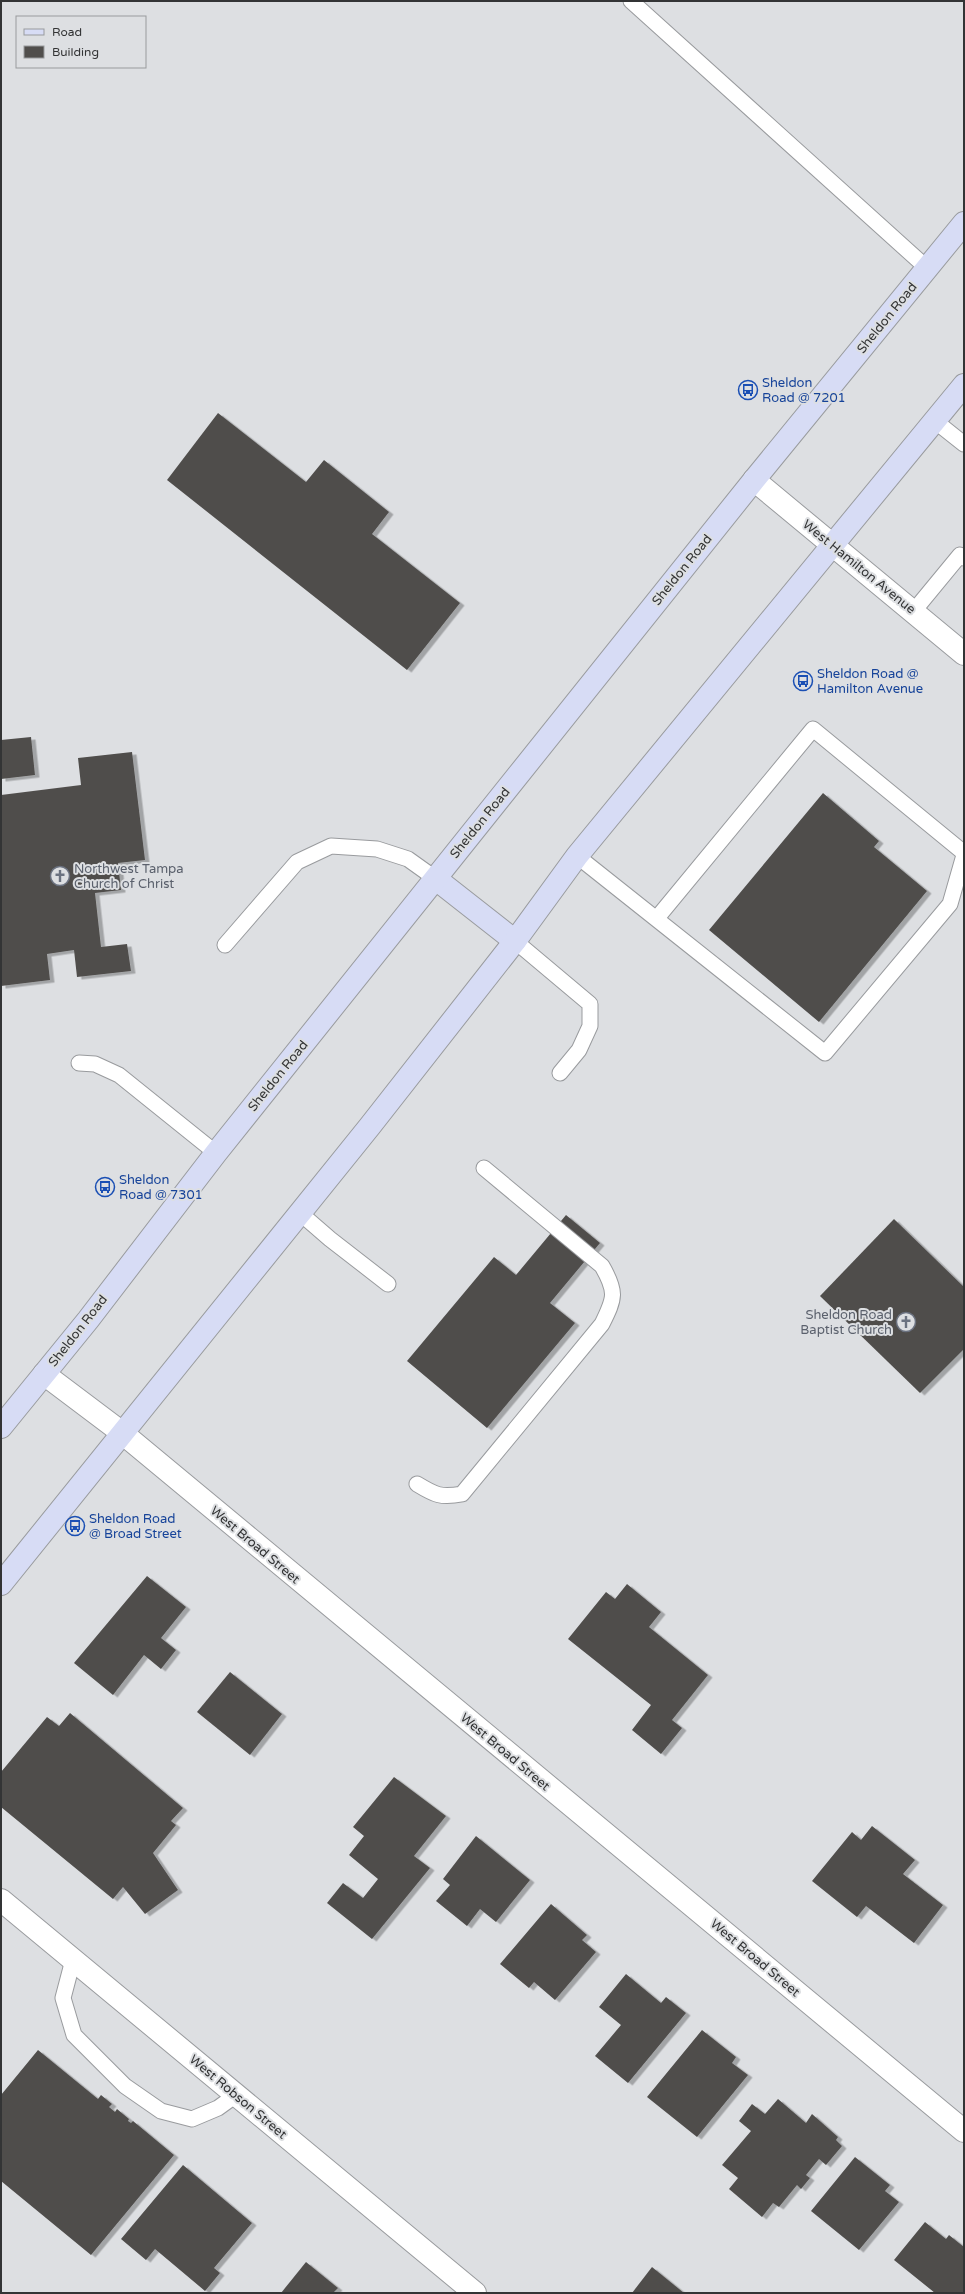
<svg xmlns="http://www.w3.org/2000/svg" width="965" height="2294" viewBox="0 0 965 2294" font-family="'Varela Round',sans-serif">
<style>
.building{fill:#504e4c;filter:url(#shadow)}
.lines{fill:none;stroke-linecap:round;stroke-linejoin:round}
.lane-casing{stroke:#999b9e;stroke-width:17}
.street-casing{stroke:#999b9e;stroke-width:24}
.secondary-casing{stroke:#999b9e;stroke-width:24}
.lane{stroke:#fff;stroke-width:15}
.street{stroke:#fff;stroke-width:22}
.secondary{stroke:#d7dcf5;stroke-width:22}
.labels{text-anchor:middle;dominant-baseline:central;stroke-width:4;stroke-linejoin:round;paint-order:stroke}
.street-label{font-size:13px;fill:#333435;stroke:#dddfe2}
.transit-label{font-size:13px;fill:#164399;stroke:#dddfe2;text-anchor:start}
.worship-label{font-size:13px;fill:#5b616d;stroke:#dddfe2;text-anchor:start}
</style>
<defs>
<filter id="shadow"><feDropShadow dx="4.5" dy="2.5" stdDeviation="0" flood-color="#0004"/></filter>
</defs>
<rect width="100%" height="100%" fill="#dddfe2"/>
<!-- building -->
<g class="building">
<path d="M218,413L306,482L324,460L389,512L372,534L460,603L407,670L167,480Z"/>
<path d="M31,737L35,775L1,779V740Z"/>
<path d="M132,752L145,860L118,863L121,890L95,893L101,947L127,944L131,971L77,977L74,950L47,954L50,980L1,986V795L81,785L78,758Z"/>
<path d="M823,793L879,841L874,847L927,891L819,1022L709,930Z"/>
<path d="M566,1215L600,1243L550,1303L575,1323L487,1428L407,1361L494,1257L516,1275Z"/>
<path d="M894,1219L964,1287V1349L920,1393L820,1296Z"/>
<path d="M147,1576L186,1607L161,1638L176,1650L161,1669L144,1655L113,1695L74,1663Z"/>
<path d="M627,1584L661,1612L649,1627L708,1675L672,1720L682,1728L661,1754L632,1730L651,1705L568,1639L606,1592L615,1599Z"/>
<path d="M230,1672L282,1714L250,1755L197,1712Z"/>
<path d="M70,1713L183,1808L171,1821L176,1825L153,1853L178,1890L145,1914L123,1887L113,1899L1,1807V1772L47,1717L59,1726Z"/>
<path d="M394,1777L446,1816L414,1856L430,1868L372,1939L327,1903L343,1883L363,1898L378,1879L349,1855L364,1836L353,1827Z"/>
<path d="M872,1826L915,1860L903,1874L943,1905L914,1943L866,1906L857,1917L812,1881L852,1832L861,1840Z"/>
<path d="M476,1836L530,1880L496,1922L480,1909L467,1926L436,1901L450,1885L443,1879Z"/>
<path d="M551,1904L587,1935L582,1940L596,1952L555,2000L534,1982L529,1988L500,1964Z"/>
<path d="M626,1974L661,2003L666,1997L686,2013L628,2083L595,2056L621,2025L599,2007Z"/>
<path d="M702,2030L736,2057L732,2063L748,2075L697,2137L647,2097Z"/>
<path d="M38,2050L98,2099L101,2095L112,2104L109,2107L115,2112L117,2109L129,2119L128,2121L131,2123L133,2121L174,2155L91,2255L1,2181V2095Z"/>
<path d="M778,2099L806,2123L812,2114L838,2137L836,2140L842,2146L826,2165L819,2159L806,2175L810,2178L801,2189L797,2185L779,2207L773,2203L762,2217L729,2189L738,2178L722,2165L751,2131L739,2121L752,2104L765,2114Z"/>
<path d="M855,2157L890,2185L885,2191L899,2202L859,2250L811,2211Z"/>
<path d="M183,2165L252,2223L214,2268L220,2273L205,2291L155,2249L146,2260L121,2239Z"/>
<path d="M925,2222L946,2239L949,2235L964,2247V2293H935L894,2260Z"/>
<path d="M306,2262L338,2288L333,2293H281Z"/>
<path d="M652,2267L684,2293H632Z"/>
</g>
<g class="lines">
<defs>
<g id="lane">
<path d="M631,1L928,269"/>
<path d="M935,421L964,444"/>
<path d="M913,612L960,555L964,558"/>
<path d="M577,856L825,1053L950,904L964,855"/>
<path d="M657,918L813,729L964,853"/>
<path d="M515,941L590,1004V1026L579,1050L560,1073"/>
<path d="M225,945L297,862L331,846L377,849L408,859L436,879"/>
<path d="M79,1063L95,1064L119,1075L216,1153"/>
<path d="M300,1213L330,1239L388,1284"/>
<path d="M417,1484C435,1495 441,1498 462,1494L602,1324C615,1298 617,1292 602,1266L484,1168"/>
<path d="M73,1960L63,1998L74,2035L125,2086L161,2111L192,2119L218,2108L236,2095"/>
</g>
<g id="street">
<path d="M754,480L964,654"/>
<path d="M44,1374L121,1432L964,2131"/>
<path d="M1,1900L475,2293"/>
</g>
<g id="secondary">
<path d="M436,879L515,941"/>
<path d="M1,1427L88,1320L216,1153L754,480L964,223"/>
<path d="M1,1584L370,1126L515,941L577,856L964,385"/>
</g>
</defs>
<!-- lane casing -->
<use href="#lane" class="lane-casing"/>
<!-- street casing -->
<use href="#street" class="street-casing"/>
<!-- secondary casing -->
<use href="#secondary" class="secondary-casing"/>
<!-- lane -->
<use href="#lane" class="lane"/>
<!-- street -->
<use href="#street" class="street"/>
<!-- secondary -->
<use href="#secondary" class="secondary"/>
</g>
<!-- icons -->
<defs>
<symbol id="bus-ring" viewBox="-11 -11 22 22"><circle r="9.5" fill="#dddfe2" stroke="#1a4fb4" stroke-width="1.5"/><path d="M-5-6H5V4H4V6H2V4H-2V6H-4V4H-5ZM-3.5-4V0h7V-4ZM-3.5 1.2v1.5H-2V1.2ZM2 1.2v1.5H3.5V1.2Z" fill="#1a4fb4"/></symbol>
<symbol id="church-ring" viewBox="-11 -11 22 22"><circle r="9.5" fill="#dddfe2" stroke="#6b7280" stroke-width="1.5"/><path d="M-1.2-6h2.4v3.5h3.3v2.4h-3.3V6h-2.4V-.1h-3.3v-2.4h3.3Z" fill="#6b7280"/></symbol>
</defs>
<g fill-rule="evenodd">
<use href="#bus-ring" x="737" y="379" width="22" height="22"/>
<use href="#bus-ring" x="792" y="670" width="22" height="22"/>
<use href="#church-ring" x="49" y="865" width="22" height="22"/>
<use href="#bus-ring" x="94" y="1176" width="22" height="22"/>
<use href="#church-ring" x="895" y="1311" width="22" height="22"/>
<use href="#bus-ring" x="64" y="1515" width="22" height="22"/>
</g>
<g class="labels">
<!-- street labels -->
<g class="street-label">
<text transform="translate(887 318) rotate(-51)">Sheldon Road</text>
<text transform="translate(859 567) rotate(39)">West Hamilton Avenue</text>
<text transform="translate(682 570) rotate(-51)">Sheldon Road</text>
<text transform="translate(480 823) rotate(-51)">Sheldon Road</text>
<text transform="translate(278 1076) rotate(-51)">Sheldon Road</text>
<text transform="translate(78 1331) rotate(-52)">Sheldon Road</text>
<text transform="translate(255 1545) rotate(40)">West Broad Street</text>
<text transform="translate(505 1752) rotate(40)">West Broad Street</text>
<text transform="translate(755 1958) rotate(40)">West Broad Street</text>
<text transform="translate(238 2097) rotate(40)">West Robson Street</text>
</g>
<!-- transit labels -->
<g class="transit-label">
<text x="762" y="383">Sheldon<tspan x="762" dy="15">Road @ 7201</tspan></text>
<text x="817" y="674">Sheldon Road @<tspan x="817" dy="15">Hamilton Avenue</tspan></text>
<text x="119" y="1180">Sheldon<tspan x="119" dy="15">Road @ 7301</tspan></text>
<text x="89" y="1519">Sheldon Road<tspan x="89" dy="15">@ Broad Street</tspan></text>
</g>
<!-- worship labels -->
<g class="worship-label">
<text x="74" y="869">Northwest Tampa<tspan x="74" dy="15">Church of Christ</tspan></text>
<text x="892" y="1315" text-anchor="end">Sheldon Road<tspan x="892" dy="15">Baptist Church</tspan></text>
</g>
</g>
<!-- border -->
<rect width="965" height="2294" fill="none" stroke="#333435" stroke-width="4"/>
<!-- legend -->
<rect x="16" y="16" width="130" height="52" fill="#dddfe2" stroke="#999b9d"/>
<rect x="24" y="29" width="20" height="6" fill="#d7dcf5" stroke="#999b9d"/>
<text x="52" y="36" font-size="12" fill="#333435">Road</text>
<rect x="24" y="46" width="20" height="12" fill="#504e4c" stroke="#999b9d"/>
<text x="52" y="56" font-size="12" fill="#333435">Building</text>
</svg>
